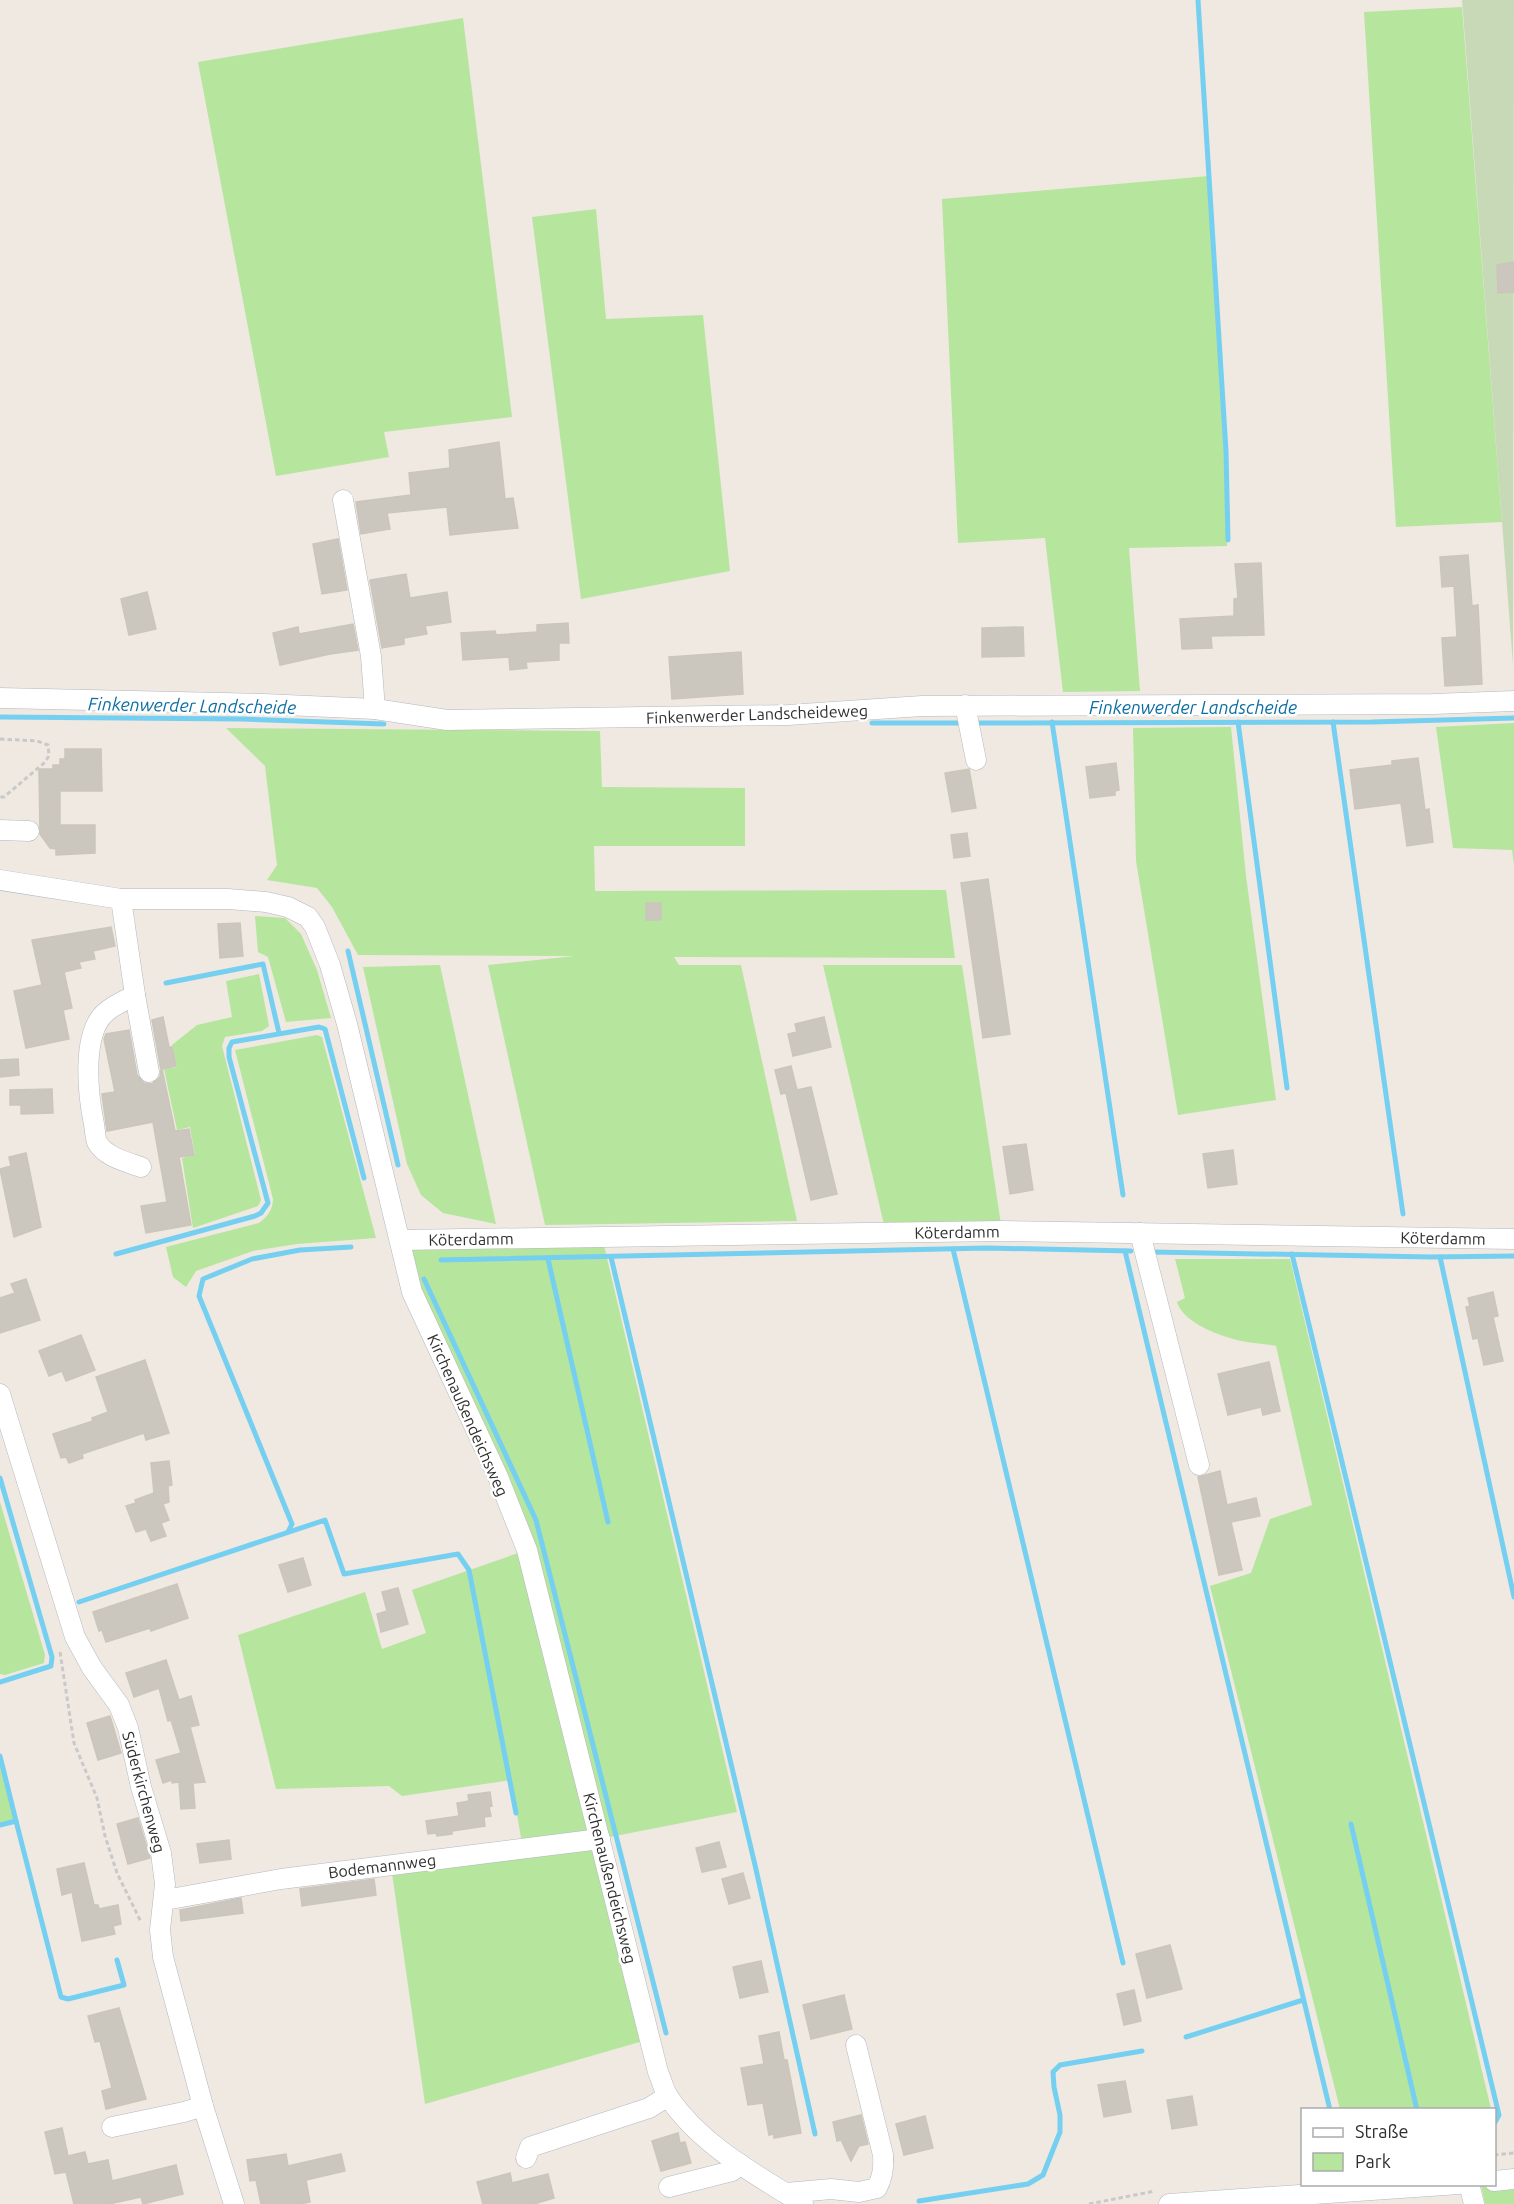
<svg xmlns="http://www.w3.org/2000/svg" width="1514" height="2204" viewBox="0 0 1514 2204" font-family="Ubuntu,sans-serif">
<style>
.green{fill:#b6e59e}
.cemetery{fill:#c8d9b8}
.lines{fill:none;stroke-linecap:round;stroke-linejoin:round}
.stream{stroke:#75cff0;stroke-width:5}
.building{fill:#cbc7bf;stroke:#cbc5ba;stroke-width:1.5}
.minor-casing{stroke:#b4b7c1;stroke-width:21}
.path{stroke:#c9c9c9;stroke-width:3;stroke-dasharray:4.5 3;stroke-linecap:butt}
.minor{stroke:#fff;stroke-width:20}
.labels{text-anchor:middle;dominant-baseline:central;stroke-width:5;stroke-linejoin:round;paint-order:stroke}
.street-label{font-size:16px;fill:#2e2e2e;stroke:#fff}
.water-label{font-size:18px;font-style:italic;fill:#0d6fa3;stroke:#fff}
</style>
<rect width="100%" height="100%" fill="#efe9e1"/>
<!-- green -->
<g class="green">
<path d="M1462,7L1502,522L1396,527L1364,12Z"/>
<path d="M463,18L512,417L384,432L389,457L276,476L198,62Z"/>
<path d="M1209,176L1226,451L1227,546L1129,548L1140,691L1063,692L1045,538L958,543L942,199Z"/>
<path d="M596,209L606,319L703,315L730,571L581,599L532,217Z"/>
<path d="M1514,723V865L1512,850L1453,848L1436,727Z"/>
<path d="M1231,727L1246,876L1276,1100L1178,1115L1136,861L1133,728Z"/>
<path d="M226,728L600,731L602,787L745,788V846H594L595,891L946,890L955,958L674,957L679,965H741L797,1221L545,1225L488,965L575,956L358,955L332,907L317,888L267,880L277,865L265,766Z"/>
<path d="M255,916L285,918L301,934L317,970L331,1018L286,1022L268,957L258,952Z"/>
<path d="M440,965L496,1224L443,1213L421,1195L407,1164L363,967Z"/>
<path d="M823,965H962L1002,1231L886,1233Z"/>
<path d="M259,974L269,1026L262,1031L225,1037L222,1046L261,1200L258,1206L193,1228L182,1158L195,1155L190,1127L177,1130L164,1069L177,1067L172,1045L197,1025L232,1017L226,981Z"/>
<path d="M317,1035L322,1037L376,1238L297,1244L253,1251L196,1271L186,1287L173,1277L166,1247L259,1223C267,1217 273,1210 273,1199L235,1050Z"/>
<path d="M602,1237L737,1812L600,1839L650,2039L425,2104L391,1866L523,1849L511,1780L402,1796L389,1786L276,1789L238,1635L365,1592L382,1649L426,1633L412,1590L527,1550L401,1240Z"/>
<path d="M1175,1259H1290L1491,2109H1340L1210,1586L1251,1573L1270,1519L1312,1505L1276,1346C1261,1343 1244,1343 1230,1338C1212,1333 1182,1320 1177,1302L1185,1298Z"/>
<path d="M0,1502L45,1655L44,1663L5,1675L0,1674Z"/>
<path d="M0,1758L16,1821L0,1825Z"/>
<path d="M1514,2179V2204H1485L1481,2185L1494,2184Z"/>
</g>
<!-- cemetery -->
<path class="cemetery" d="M1462,0H1514L1513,665Z"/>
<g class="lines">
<!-- stream -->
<g class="stream">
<path d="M1198,0L1226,451L1228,540"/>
<path d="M0,717L243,719L384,724"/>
<path d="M1052,722L1123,1195"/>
<path d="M1238,722L1287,1088"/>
<path d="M1333,722L1403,1214"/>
<path d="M872,723H964"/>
<path d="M973,723L1372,722L1514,718"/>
<path d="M348,951L398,1165"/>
<path d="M166,983L263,964L279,1033"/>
<path d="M953,1249L1123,1963"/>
<path d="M1125,1251L1330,2110"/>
<path d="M1152,1252L1431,1257L1514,1256"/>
<path d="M116,1254L255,1216L261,1213L268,1203L229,1057V1048L232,1042L319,1027L325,1029L364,1178"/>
<path d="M1292,1254L1499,2115L1494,2124"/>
<path d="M611,1257L755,1865L815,2134"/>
<path d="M1440,1257L1514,1597"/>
<path d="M548,1259L608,1522"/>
<path d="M441,1260L987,1248L1131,1251"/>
<path d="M424,1279L536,1520L666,2033"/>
<path d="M0,1478L52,1657L51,1666L0,1682"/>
<path d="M288,1532L292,1524L199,1296L203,1279L252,1259L300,1250L351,1247"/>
<path d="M79,1602L325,1520L344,1574L458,1554L469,1570L516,1813"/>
<path d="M0,1756L16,1821"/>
<path d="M1351,1824L1417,2110"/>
<path d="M0,1825L16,1821L61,1997L68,1999L124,1985L117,1960"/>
<path d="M1186,2037L1303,2000"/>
<path d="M919,2201L1028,2184L1043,2175L1060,2132V2115L1054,2087L1053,2072L1060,2065L1142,2051"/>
</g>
</g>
<!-- building -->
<g class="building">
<path d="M1514,262V292L1498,293L1497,265Z"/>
<path d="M499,442L505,499L513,498L518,528L450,535L447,507L387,513L390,529L361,534L356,502L411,495L409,473L450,468L449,450Z"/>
<path d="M338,539L347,590L322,594L313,544Z"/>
<path d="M1468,555L1472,606L1478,605L1482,684L1445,686L1442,638L1457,637L1454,586L1442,587L1440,557Z"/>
<path d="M1261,563L1264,635L1211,636L1212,648L1182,649L1180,619L1234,616V599L1238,598L1235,564Z"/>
<path d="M406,574L410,598L447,592L451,622L425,626L427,634L404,638V644L382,648L370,580Z"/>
<path d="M147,592L156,629L129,635L121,599Z"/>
<path d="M568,623L569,643H559V660L526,662L527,668L510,670L509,657L463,660L461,633L495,631L496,635L537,632V625Z"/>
<path d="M353,624L358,650L330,654L280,665L273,633L298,627L299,634Z"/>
<path d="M1023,627L1024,656L982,657V628Z"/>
<path d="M741,652L743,694L672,699L669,657Z"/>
<path d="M65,749H101L102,791H60V825H95V853L56,855V849L50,848L40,834L39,769H53V765H60V759H65Z"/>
<path d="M1418,758L1425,810L1429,809L1433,842L1407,846L1401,803L1355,809L1350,770L1392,765V761Z"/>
<path d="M1116,763L1119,790L1115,791V795L1090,798L1086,767Z"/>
<path d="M969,769L976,808L952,812L945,773Z"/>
<path d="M967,833L970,856L954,858L951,835Z"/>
<path d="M988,879L1010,1034L983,1038L961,883Z"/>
<rect x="646" y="903" width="15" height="17"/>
<path d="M240,923L243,956L220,958L218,924Z"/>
<path d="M111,927L115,946L93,951L95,959L79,962L81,968L64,972L72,1008L63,1010L69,1039L26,1048L14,991L42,985L32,940Z"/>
<path d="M163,1017L169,1047H172L176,1066L162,1069L175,1131L189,1129L194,1155L179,1157L191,1225L146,1233L141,1206L167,1202L153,1122L107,1131L102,1094L115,1092L104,1039L106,1034L129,1030L137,1075L144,1083L152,1084L160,1077L161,1070L152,1020Z"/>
<path d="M824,1017L831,1047L793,1056L788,1034L797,1032L795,1024Z"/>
<path d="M18,1059L19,1075L0,1077V1060Z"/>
<path d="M791,1066L797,1090L811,1087L837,1194L811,1200L786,1093L781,1094L775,1070Z"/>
<path d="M52,1089L53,1113L21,1114V1105H10V1090Z"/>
<path d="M1026,1144L1033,1190L1010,1194L1003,1147Z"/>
<path d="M1233,1150L1237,1184L1208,1188L1203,1154Z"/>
<path d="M26,1153L41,1227L14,1237L0,1169L11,1166L9,1157Z"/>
<path d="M26,1279L40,1320L0,1333V1298L15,1293L11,1284Z"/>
<path d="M1493,1292L1498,1316L1493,1317L1503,1361L1484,1365L1478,1338L1473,1339L1466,1307L1470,1306L1468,1298Z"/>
<path d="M81,1335L95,1370L66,1381L62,1371L49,1376L39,1351Z"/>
<path d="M145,1360L169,1433L146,1440L144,1433L82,1454L83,1458L69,1463L66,1457L61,1458L53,1434L93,1421L92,1418L108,1412L96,1377Z"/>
<path d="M1269,1362L1280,1411L1263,1415L1261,1407L1228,1415L1218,1374Z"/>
<path d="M169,1461L172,1485L168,1486L169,1502L163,1504L169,1520L161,1523L166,1536L151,1541L146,1529L136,1532L126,1506L136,1503L135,1500L154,1493L151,1463Z"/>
<path d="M1220,1471L1227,1505L1256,1498L1260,1516L1231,1522L1242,1570L1219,1575L1198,1477Z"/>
<path d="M303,1558L311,1585L288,1592L279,1565Z"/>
<path d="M177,1584L188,1618L151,1631L150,1628L106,1642L102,1630L99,1631L93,1612Z"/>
<path d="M398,1588L408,1624L381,1632L377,1614L387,1611L382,1592Z"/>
<path d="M166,1660L179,1700L191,1696L199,1725L190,1727L205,1782L193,1783L195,1808L181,1809L179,1782L172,1783V1780L163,1783L156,1760L181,1753L171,1720L168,1721L159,1688L134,1697L126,1673Z"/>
<path d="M110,1716L121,1753L98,1760L87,1723Z"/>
<path d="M490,1792L492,1806L489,1807L491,1816L484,1817L485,1826L452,1831V1834L437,1836L436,1833L428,1834L426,1821L459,1816L457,1803L469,1801L468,1795Z"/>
<path d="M138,1818L150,1858L128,1864L117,1824Z"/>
<path d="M229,1840L231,1859L200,1863L197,1844Z"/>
<path d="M719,1842L726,1867L702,1872L696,1848Z"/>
<path d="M84,1863L94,1905H98L99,1909L118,1905L121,1924L113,1926L115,1934L82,1941L72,1892L62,1895L57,1869Z"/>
<path d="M743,1873L750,1898L729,1904L722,1879Z"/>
<path d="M374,1879L376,1895L302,1906L300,1889Z"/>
<path d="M241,1898L243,1913L181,1921L180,1910Z"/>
<path d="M1170,1945L1182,1989L1147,1998L1136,1954Z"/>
<path d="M761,1961L768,1992L740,1998L733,1967Z"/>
<path d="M1134,1990L1141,2021L1124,2025L1117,1994Z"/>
<path d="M844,1995L852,2029L811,2039L803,2005Z"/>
<path d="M119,2008L146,2099L106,2109L102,2091L112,2088L100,2041L95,2042L88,2016Z"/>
<path d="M779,2032L784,2060H787L801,2133L774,2138V2134L769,2135L763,2103L748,2105L741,2068L764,2064L759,2036Z"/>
<path d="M1125,2081L1131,2112L1104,2117L1098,2085Z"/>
<path d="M1192,2096L1197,2125L1172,2129L1167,2100Z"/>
<path d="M861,2115L868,2144L859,2146L851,2161L841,2140L837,2141L833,2122Z"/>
<path d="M925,2116L933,2148L904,2155L896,2124Z"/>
<path d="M62,2128L68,2156L85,2152L88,2164L108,2160L112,2181L176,2165L183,2194L143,2204L141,2197L109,2204H74L66,2172L55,2174L45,2132Z"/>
<path d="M678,2133L680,2143L685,2142L691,2163L661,2171L652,2141Z"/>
<path d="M286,2154L288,2166L341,2154L345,2171L306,2180L310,2202L300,2204H261L256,2180L250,2181L247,2160Z"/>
<path d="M510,2173L512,2183L548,2174L554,2198L534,2204H483L477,2182Z"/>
</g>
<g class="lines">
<defs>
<g id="minor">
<path d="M343,500L371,656L375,709"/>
<path d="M0,698L264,704L375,709L447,720L788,715L922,706L1433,704L1514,701"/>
<path d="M965,705L976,760"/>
<path d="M0,830L29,831"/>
<path d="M0,880L121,899H228L266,902L288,907L308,917L315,927L330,965L347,1024L412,1292L498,1477L527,1550L658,2072C662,2081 664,2091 669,2098C702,2146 755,2174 803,2204"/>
<path d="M121,899L135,995L149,1072"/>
<path d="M135,995C126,1000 114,1005 106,1012C81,1033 88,1095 94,1124C95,1129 95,1137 97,1142C105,1157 127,1162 141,1167"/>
<path d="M1140,1233L1199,1465"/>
<path d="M401,1240L1002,1231L1514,1239"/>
<path d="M0,1394L75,1637L92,1668L119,1705L128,1728L141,1787L161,1853L165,1884L160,1930L163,1957L203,2106L234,2204"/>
<path d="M165,1900L281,1879L600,1839"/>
<path d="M112,2127L184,2112L203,2106"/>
<path d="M526,2158L530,2147L649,2108L668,2096"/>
<path d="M1494,2181L1514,2179"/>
<path d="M1469,2184L1474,2204"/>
<path d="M669,2187L732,2171L740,2164"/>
<path d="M786,2193L831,2189L859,2192L877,2188C883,2177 884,2167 883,2155L856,2045"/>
<path d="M1169,2204L1459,2184"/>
</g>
</defs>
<!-- minor casing -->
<use href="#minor" class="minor-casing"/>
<!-- path -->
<g class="path">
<path d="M0,739L37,741L48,745L49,756L44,763L4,797H0"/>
<path d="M60,1652L74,1743L97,1798L105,1836L117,1873L141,1922"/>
<path d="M1494,2155L1514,2153"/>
<path d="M1089,2204L1155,2191"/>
</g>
<!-- minor -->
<use href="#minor" class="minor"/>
</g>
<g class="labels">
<!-- street labels -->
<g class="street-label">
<text transform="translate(757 714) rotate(-2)">Finkenwerder Landscheideweg</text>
<text transform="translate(957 1232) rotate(-1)">Köterdamm</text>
<text transform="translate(1443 1238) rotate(1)">Köterdamm</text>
<text transform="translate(471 1239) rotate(-1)">Köterdamm</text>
<text transform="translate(468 1415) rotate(66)">Kirchenaußendeichsweg</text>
<text transform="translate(144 1792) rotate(75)">Süderkirchenweg</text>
<text transform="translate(382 1866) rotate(-7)">Bodemannweg</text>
<text transform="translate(610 1878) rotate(76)">Kirchenaußendeichsweg</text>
</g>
<!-- water labels -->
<g class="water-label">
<text transform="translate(192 705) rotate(1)">Finkenwerder Landscheide</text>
<text x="1193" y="707">Finkenwerder Landscheide</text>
</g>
</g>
<!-- legend -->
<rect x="1301" y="2108" width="195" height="78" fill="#ffffff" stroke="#ababab" stroke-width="1.5"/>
<rect x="1313" y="2128" width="30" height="9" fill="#ffffff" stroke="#ababab" stroke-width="1.5"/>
<text x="1355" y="2138" font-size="18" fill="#2e2e2e">Straße</text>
<rect x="1313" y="2153" width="30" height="18" fill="#b6e59e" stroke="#ababab" stroke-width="1.5"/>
<text x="1355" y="2168" font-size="18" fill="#2e2e2e">Park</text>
</svg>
